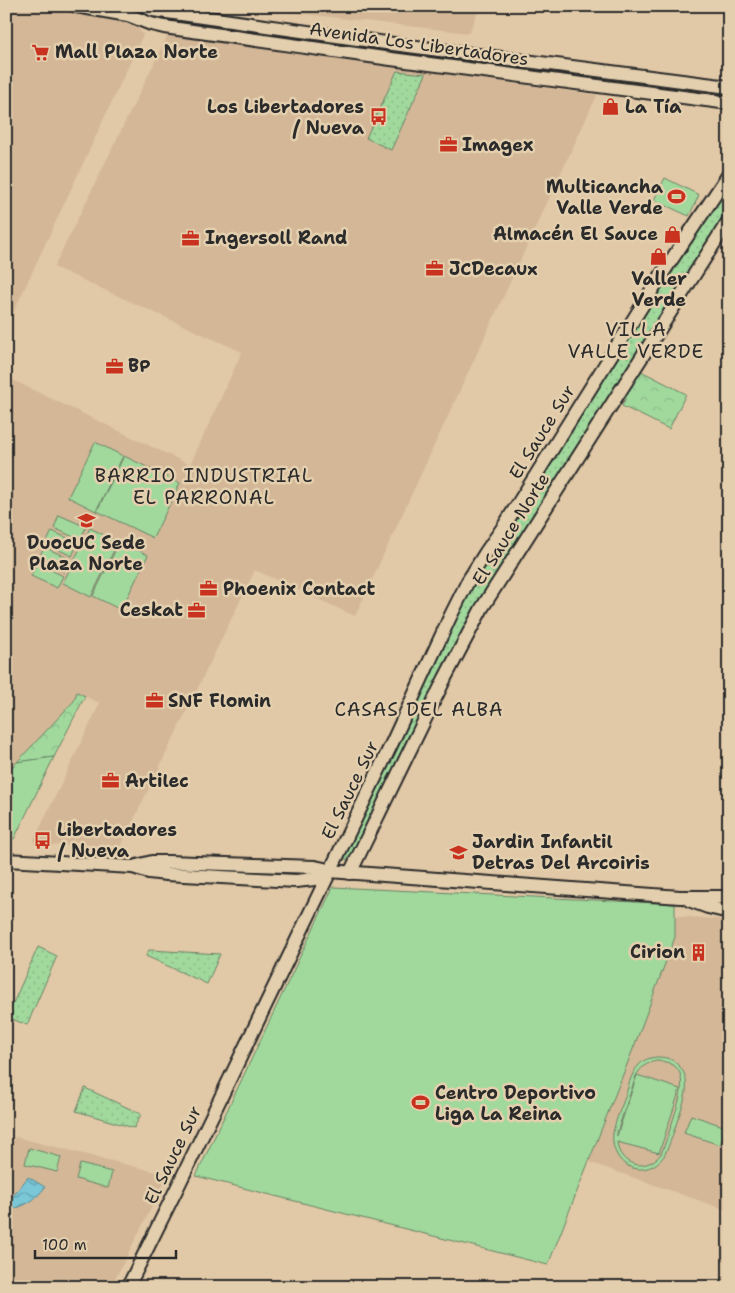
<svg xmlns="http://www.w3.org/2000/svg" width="735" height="1293" viewBox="0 0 735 1293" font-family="'Shantell Sans',sans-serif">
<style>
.built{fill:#d3b797}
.grass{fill:url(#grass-dots);stroke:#668264}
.park{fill:url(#park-crowns);stroke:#668264}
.pitch{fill:#a1d99d;stroke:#668264;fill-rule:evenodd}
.water{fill:url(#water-waves);stroke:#5a8992}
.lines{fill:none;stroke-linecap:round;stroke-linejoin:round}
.secondary-casing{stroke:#2b2b2b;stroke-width:16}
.secondary{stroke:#e3cfad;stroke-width:12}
.labels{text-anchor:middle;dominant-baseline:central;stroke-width:5;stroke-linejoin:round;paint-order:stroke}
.street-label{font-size:18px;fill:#2b2b2b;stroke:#e3cfad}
.poi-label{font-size:18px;font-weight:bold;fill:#2b2b2b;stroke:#e3cfad;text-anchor:start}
.neighbourhood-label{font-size:19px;letter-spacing:1px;fill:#2b2b2b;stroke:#e3cfad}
</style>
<defs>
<pattern id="grass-dots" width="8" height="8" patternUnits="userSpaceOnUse" patternTransform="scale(1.25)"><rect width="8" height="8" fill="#a1d99d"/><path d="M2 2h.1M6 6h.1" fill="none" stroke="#8bba87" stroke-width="1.8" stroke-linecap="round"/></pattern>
<pattern id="park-crowns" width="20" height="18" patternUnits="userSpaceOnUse" patternTransform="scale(1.25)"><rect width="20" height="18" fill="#a1d99d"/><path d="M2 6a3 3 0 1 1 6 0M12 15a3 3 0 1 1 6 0" fill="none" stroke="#8bba87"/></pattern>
<pattern id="water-waves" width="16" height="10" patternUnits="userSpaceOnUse" patternTransform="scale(1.25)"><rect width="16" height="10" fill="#79c7d7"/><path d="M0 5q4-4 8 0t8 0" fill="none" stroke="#63a2af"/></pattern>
</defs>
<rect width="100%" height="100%" fill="#e1c8a6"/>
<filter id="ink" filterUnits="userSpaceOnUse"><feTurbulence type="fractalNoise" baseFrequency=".02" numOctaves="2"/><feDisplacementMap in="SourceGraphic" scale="10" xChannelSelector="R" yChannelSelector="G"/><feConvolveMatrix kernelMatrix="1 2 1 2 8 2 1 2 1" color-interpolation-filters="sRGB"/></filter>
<g filter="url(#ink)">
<!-- built -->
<g class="built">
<path d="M6,6H37L132,21L143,35L6,328Z"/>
<path d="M236,6H480L469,33Z"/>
<path d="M168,35L597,95L355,616L255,570L121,846L36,845L34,840L71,764L100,703L77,693L74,701L6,773V377L190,465L242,352L54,267Z"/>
<path d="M675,916L729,920V1211L589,1162L675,937Z"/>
<path d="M15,1137L168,1175L111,1287H6V1156Z"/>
</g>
<!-- grass -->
<g class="grass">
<path d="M397,71L426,74L391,150L366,138Z"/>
<path d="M729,178V211L711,241L507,556L489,587L354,860L334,858L470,586Z"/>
<path d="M38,947L57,956L27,1025L7,1017Z"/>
<path d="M149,950L220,954L207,984L146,956Z"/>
<path d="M85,1088L141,1114L134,1128L76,1111Z"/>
</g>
<!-- park -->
<g class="park">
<path d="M639,370L686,394L669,429L622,406Z"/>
<path d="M77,692L85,696L54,757L17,762L74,701Z"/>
</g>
<!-- pitch -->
<g class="pitch">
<path d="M665,178L699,195L689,216L654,200Z"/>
<path d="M95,442L123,456L96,511L68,497Z"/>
<path d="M124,456L180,483L153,538L97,511Z"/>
<path d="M59,515L86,527L80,540L54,528Z"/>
<path d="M90,528L118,542L91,597L63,583Z"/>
<path d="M52,531L78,543L72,556L46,544Z"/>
<path d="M120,541L148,555L121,610L93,596Z"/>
<path d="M44,547L70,559L64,572L38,560Z"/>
<path d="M37,563L63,576L57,588L31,576Z"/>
<path d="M54,757L14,839L6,838V773L17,762Z"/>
<path d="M333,887L675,904V937L635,1044L548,1265L196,1176Z"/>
<path d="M656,1057C664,1057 671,1058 677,1064C694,1079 684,1101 678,1119C674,1131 670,1144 664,1156C658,1164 649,1170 638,1169C620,1167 611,1150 613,1133C615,1122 620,1110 624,1100C628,1089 630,1074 639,1065C643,1060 649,1058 656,1057ZM656,1061C693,1061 681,1095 674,1117C670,1129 666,1142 661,1154C646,1173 619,1166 617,1142L659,1153L680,1089L637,1075L617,1136V1132L636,1076C640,1068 646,1063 656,1061Z"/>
<path d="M691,1115L726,1127L720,1145L684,1133Z"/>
<path d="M29,1148L61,1157L57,1172L25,1164Z"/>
<path d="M80,1164L112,1172L108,1188L76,1179Z"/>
</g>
<!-- water -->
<path class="water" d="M28,1177L45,1187C36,1200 25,1206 10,1210L7,1204Z"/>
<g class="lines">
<defs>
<g id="secondary">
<path d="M76,6L128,15L151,24L164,27L391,59L729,103"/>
<path d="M146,6L153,10L393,44L729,87"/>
<path d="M6,860L133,867L149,872L166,874L296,881L315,879L319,878L329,871"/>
<path d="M133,867L152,862H168L315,867L324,869L329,871L680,897H729"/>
<path d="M350,873L445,678L482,608L729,220"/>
<path d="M689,900L708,907L729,912"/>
<path d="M128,1287L179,1184L392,743L450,617L468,581L486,552L504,526L662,274L729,174"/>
</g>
</defs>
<!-- secondary casing -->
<use href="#secondary" class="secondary-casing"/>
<!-- secondary -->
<use href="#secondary" class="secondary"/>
</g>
</g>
<!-- icons -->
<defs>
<symbol id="supermarket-bare" viewBox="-9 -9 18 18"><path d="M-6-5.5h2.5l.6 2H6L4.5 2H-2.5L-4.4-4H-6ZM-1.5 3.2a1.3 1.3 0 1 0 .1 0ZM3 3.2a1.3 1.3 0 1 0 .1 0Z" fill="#c8321e" stroke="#e3cfad" stroke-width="2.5" paint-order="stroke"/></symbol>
<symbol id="shop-bare" viewBox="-9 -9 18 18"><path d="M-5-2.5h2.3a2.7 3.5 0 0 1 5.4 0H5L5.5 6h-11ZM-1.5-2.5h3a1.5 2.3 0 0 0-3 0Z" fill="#c8321e" stroke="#e3cfad" stroke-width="2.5" paint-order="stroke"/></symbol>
<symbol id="bus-bare" viewBox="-9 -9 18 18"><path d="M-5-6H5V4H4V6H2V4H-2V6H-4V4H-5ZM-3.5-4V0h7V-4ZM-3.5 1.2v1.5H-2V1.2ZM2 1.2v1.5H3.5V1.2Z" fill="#c8321e" stroke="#e3cfad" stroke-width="2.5" paint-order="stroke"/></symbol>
<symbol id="office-bare" viewBox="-9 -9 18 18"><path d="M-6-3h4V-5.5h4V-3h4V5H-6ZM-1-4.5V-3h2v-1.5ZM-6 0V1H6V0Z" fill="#c8321e" stroke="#e3cfad" stroke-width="2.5" paint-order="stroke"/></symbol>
<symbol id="stadium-bare" viewBox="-9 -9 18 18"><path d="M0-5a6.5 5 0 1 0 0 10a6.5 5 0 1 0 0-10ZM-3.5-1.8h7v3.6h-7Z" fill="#c8321e" stroke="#e3cfad" stroke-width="2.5" paint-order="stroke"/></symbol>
<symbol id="university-bare" viewBox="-9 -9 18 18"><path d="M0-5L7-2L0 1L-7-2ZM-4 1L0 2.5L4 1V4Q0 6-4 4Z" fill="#c8321e" stroke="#e3cfad" stroke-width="2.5" paint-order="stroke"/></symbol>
<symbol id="school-bare" viewBox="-9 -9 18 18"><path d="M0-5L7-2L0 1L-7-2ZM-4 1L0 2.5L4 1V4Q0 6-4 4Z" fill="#c8321e" stroke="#e3cfad" stroke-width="2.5" paint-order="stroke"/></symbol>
<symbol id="building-bare" viewBox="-9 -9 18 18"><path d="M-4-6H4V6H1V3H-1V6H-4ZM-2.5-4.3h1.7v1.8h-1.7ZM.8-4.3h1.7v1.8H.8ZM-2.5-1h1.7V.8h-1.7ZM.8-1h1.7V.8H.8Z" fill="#c8321e" stroke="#e3cfad" stroke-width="2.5" paint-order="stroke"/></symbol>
</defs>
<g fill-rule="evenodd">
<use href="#supermarket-bare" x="28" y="40" width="25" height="25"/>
<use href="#shop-bare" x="598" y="94" width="25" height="25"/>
<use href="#bus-bare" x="366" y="104" width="25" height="25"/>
<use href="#office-bare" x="436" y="132" width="25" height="25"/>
<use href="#stadium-bare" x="664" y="184" width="25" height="25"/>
<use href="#shop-bare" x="660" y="222" width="25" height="25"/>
<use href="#office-bare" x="178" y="226" width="25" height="25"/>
<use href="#shop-bare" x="646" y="244" width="25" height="25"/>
<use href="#office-bare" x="422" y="256" width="25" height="25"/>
<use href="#office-bare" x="102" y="354" width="25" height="25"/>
<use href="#university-bare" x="74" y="508" width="25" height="25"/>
<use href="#office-bare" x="196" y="576" width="25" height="25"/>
<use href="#office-bare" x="184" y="598" width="25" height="25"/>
<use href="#office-bare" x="142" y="688" width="25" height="25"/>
<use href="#office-bare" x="98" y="768" width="25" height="25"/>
<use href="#bus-bare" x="30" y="828" width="25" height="25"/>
<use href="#school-bare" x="446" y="840" width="25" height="25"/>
<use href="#building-bare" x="686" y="940" width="25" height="25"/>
<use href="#stadium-bare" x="408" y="1090" width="25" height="25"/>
</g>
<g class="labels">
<!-- street labels -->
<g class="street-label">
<text transform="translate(419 44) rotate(8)">Avenida Los Libertadores</text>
<text transform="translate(542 432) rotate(-58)">El Sauce Sur</text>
<text transform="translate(511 529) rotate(-58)">El Sauce Norte</text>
<text transform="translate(350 790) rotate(-64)">El Sauce Sur</text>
<text transform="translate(173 1155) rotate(-64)">El Sauce Sur</text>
</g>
<!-- poi labels -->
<g class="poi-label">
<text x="55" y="52">Mall Plaza Norte</text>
<text x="364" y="107" text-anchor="end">Los Libertadores<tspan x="364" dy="21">/ Nueva</tspan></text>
<text x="625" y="107">La Tía</text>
<text x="462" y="145">Imagex</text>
<text x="663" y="187" text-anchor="end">Multicancha<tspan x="663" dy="21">Valle Verde</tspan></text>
<text x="658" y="234" text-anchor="end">Almacén El Sauce</text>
<text x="205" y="238">Ingersoll Rand</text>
<text x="449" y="269">JCDecaux</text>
<text x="659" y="279" text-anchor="middle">Valler<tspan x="659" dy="21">Verde</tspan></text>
<text x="128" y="366">BP</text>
<text x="86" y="543" text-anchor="middle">DuocUC Sede<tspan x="86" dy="21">Plaza Norte</tspan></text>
<text x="223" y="589">Phoenix Contact</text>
<text x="183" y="610" text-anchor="end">Ceskat</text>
<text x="168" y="701">SNF Flomin</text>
<text x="125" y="781">Artilec</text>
<text x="57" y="830">Libertadores<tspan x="57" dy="21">/ Nueva</tspan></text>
<text x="472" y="842">Jardin Infantil<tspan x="472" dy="21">Detras Del Arcoiris</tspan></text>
<text x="685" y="952" text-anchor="end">Cirion</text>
<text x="435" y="1093">Centro Deportivo<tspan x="435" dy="21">Liga La Reina</tspan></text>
</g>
<!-- neighbourhood labels -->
<g class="neighbourhood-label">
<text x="636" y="329">VILLA<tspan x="636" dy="22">VALLE VERDE</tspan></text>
<text x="204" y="475">BARRIO INDUSTRIAL<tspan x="204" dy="22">EL PARRONAL</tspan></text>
<text x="419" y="709">CASAS DEL ALBA</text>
</g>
</g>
<!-- margin -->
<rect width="735" height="1293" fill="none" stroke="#e3cfad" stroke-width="25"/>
<rect x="12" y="12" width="710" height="1268" fill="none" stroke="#2b2b2b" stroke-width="2" filter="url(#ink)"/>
<!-- scale -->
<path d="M35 1250v8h141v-8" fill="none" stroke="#2b2b2b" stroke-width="2.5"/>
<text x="42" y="1250" font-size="15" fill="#2b2b2b" stroke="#e3cfad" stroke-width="4" paint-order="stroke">100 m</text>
</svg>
